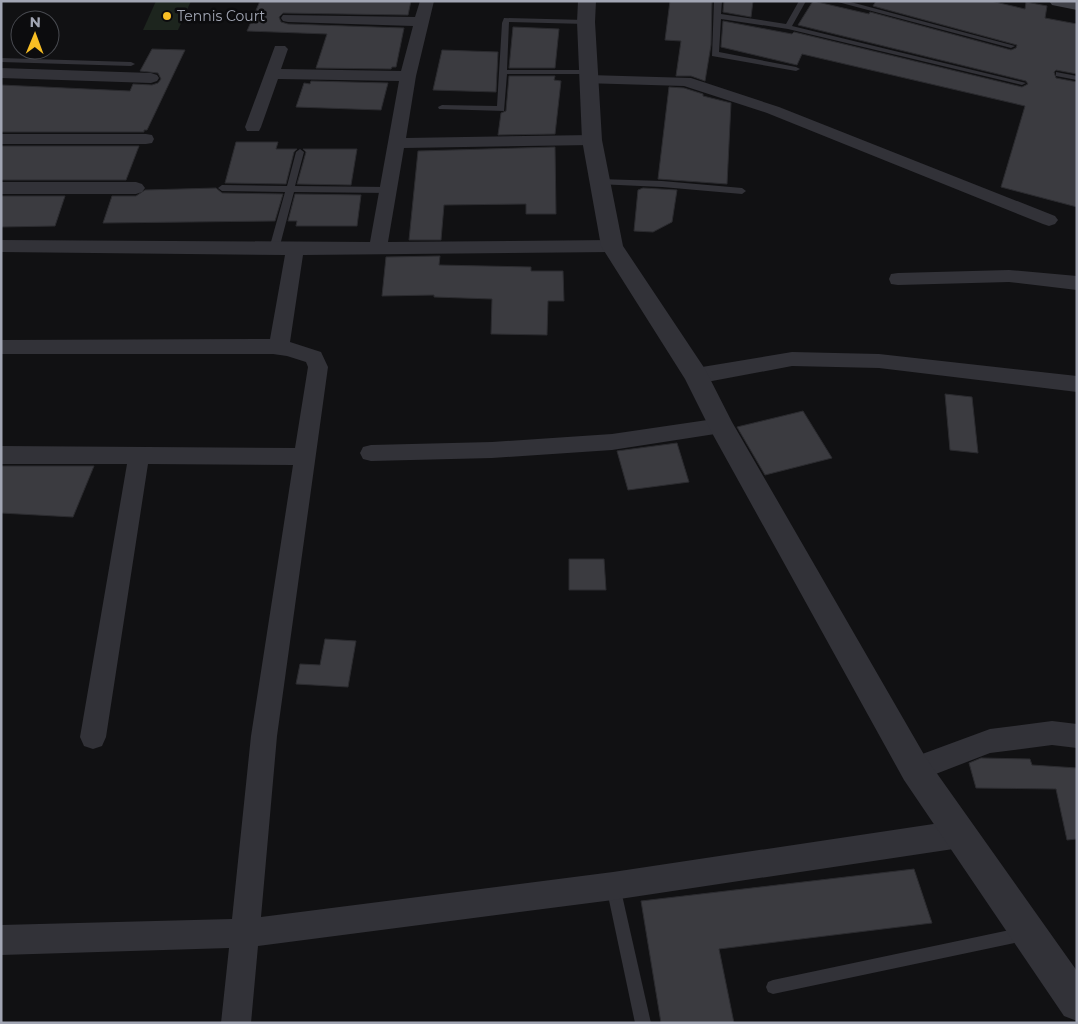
<svg xmlns="http://www.w3.org/2000/svg" width="1078" height="1024" viewBox="0 0 1078 1024" font-family="Montserrat,sans-serif">
<style>
.green{fill:#1d251e}
.building{fill:#3b3b40;stroke:#2b2b2f}
.lines{fill:none;stroke-linecap:round;stroke-linejoin:round}
.service{fill:#323238;fill-rule:evenodd}
.minor{fill:#323238;fill-rule:evenodd}
.tertiary{fill:#323238;fill-rule:evenodd}
.secondary{fill:#404148;fill-rule:evenodd}
.poi-dot{fill:#f8be24;stroke:#0c0c0e;stroke-width:2}
.labels{text-anchor:middle;dominant-baseline:central;stroke-width:5;stroke-linejoin:round;paint-order:stroke}
.far-poi-label{font-size:14px;fill:#a2a6b4;stroke:#0c0c0e;text-anchor:start}
</style>
<rect width="100%" height="100%" fill="#111113"/>
<!-- green -->
<path class="green" d="M156,1H191L178,30H143Z"/>
<!-- building -->
<g class="building">
<path d="M260,1H411L408,15L283,13L279,17L281,22L288,24L404,28L396,67H392L391,69L316,68L327,34L247,31Z"/>
<path d="M670,1H712L711,45L705,81L691,76H676L681,41L665,40Z"/>
<path d="M724,1H753L751,17L723,12Z"/>
<path d="M813,1L869,14L870,12L1011,50L1016,48L1017,45L873,6L876,1H991L1025,9L1026,2L1047,6L1045,18L1077,24V74L1056,70L1054,72L1056,78L1077,82V207L1001,187L1025,106L802,54L797,65L721,47L723,21L792,34L794,32L1022,87L1028,84L1026,81L798,25Z"/>
<path d="M513,27L559,29L555,68H509Z"/>
<path d="M152,49L185,50L147,130H144V132H1V85L130,91L133,84L152,85L158,83L161,79L158,73L140,71Z"/>
<path d="M442,50L498,52L496,92L433,90Z"/>
<path d="M509,76H555L554,80L561,81L555,134L498,135L501,113L506,111Z"/>
<path d="M311,81L388,83L381,110L296,107L304,83L310,84Z"/>
<path d="M669,87L684,88L703,94V96L731,103L727,184L658,179Z"/>
<path d="M236,142H278L276,149H297L294,152L286,184L225,183Z"/>
<path d="M1,146H139L126,180H1Z"/>
<path d="M555,147L556,214H526V204L444,205L441,240H409L418,151Z"/>
<path d="M303,149H357L351,185L297,184L306,152Z"/>
<path d="M216,188L222,193L283,194L275,221L103,223L112,196H136L145,190Z"/>
<path d="M643,188L677,190L672,222L653,232L634,231L638,190Z"/>
<path d="M295,194L361,195L357,226H296L297,221H288Z"/>
<path d="M1,196H65L55,226L1,227Z"/>
<path d="M440,256L439,265L531,267V271H563L564,301H548L547,335L491,334L492,299L434,297V295L382,296L386,257Z"/>
<path d="M945,394L972,397L978,453L950,450Z"/>
<path d="M803,411L832,458L765,475L737,427Z"/>
<path d="M677,443L689,482L628,490L617,451Z"/>
<path d="M1,466H94L73,517L1,513Z"/>
<path d="M569,559H604L606,590H569Z"/>
<path d="M325,639L356,641L348,687L296,684L300,664L320,665Z"/>
<path d="M981,758L1030,759L1032,765L1077,768V839L1067,840L1056,789L976,788L969,763Z"/>
<path d="M914,869L932,923L719,949L734,1023H661L641,901Z"/>
</g>
<g class="lines">
<!-- service -->
<g class="service">
<path d="M714,1H722L721,14L786,24L799,1H806L792,26L1026,83L1022,85L788,29L721,19L719,52L796,67L800,69L796,71L712,56Z"/>
<path d="M834,1H847L1015,46L1011,48Z"/>
<path d="M504,18L586,20L590,22L586,24L509,22L507,70H589L593,72L589,74H507L504,111L439,109L438,107L442,105L497,106L502,23Z"/>
<path d="M1,58L131,62L135,64L131,66L1,62Z"/>
<path d="M1056,72L1077,76V80L1056,76Z"/>
<path d="M300,149L304,152L295,186L388,187L392,190L388,193L294,192L279,249L274,252L269,249L285,192L222,191L218,188L222,185L287,186L296,152Z"/>
<path d="M600,179L662,181L742,188L746,191L742,194L662,187L597,184V180Z"/>
<path d="M613,879L618,881L620,886L651,1023H635L606,886L608,881Z"/>
<path d="M1024,927L1029,929L1031,934L1029,939L1024,941L773,994L768,992L766,987L768,982L773,980Z"/>
</g>
<!-- minor -->
<g class="minor">
<path d="M420,1H434L416,76L406,138L592,135L598,136L600,140L598,144L592,145L404,148L388,242L612,240L618,242L621,246L618,250L612,252L303,255L290,342L321,352L328,367L277,736L261,917L613,872L960,820L970,824L974,834L970,844L960,848L613,900L258,946L251,1023H221L229,948L1,955V925L232,919L251,736L293,465L148,464L106,737L102,746L93,749L84,746L80,737L127,464H1V446L295,448L308,367L306,362L287,356L273,354H1V340L270,339L285,255L1,252V240L370,242L399,81L278,79L261,127L259,131H247L245,127L275,46H285L288,49L281,69L401,71L413,26L288,22L283,21L281,18L283,15L415,17Z"/>
<path d="M1,68L151,73L157,75L159,78L157,81L151,83L1,78Z"/>
<path d="M589,75L691,78L779,107L1055,216L1058,220L1055,224L1049,226L1043,224L767,113L684,86L583,83L581,80L583,77Z"/>
<path d="M1,134H146L152,135L154,139L152,143L146,144H1Z"/>
<path d="M1,182H136L142,184L145,188L142,192L136,194H1Z"/>
<path d="M1009,270L1077,276V290L1009,282L898,285L891,284L889,279L891,274L898,273Z"/>
<path d="M792,352L879,354L1077,376V392L879,368L792,366L696,384L689,381L686,376L689,371L696,368Z"/>
<path d="M721,418L728,420L732,426L728,432L612,450L492,458L371,461L363,459L360,453L363,447L371,445L492,442L612,434Z"/>
<path d="M1052,721L1077,724V748L1052,745L990,753L915,782L906,778L902,769L906,760L990,729Z"/>
</g>
<!-- tertiary -->
<path class="tertiary" d="M578,1H596L595,22L602,140L623,246L705,369L732,422L926,758L1077,971V1021L1064,1016L904,780L712,433L685,379L601,246L582,140L577,22Z"/>
<!-- secondary -->
<path class="secondary" d="M1049,1H1077V10L1052,5Z"/>
</g>
<!-- markers -->
<circle class="poi-dot" cx="167" cy="16" r="5"/>
<g class="labels">
<!-- far-poi labels -->
<g class="far-poi-label">
<text x="177" y="16">Tennis Court</text>
</g>
</g>
<!-- border -->
<rect width="1078" height="1024" fill="none" stroke="#a2a6b4" stroke-width="5"/>
<!-- north arrow -->
<g transform="translate(35 35) rotate(1)"><circle r="24" fill="#0c0c0e" stroke="#484a50"/>
<path d="M0-4L9 19L0 12L-9 19Z" fill="#f8be24"/>
<text y="-8" font-size="14" font-weight="bold" text-anchor="middle" fill="#a2a6b4">N</text>
</g>
</svg>
